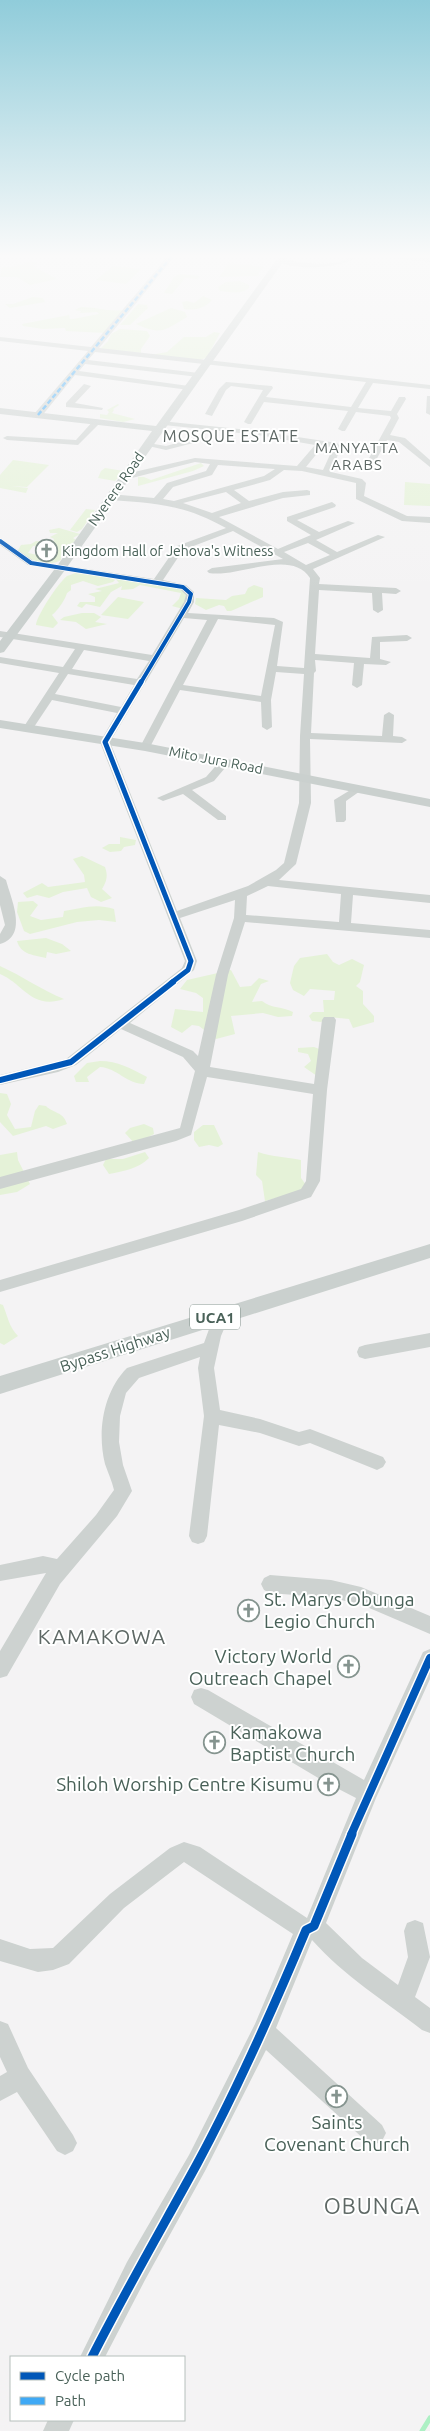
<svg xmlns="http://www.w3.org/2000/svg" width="430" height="2431" viewBox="0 0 430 2431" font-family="Ubuntu,sans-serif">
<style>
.green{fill:#e5f2d8;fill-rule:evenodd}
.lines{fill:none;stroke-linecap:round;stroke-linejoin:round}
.stream{stroke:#adf0c4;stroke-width:5}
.minor{fill:#cdd2d0;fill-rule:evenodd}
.major{fill:#cad0ce;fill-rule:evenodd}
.quiet{stroke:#3fa9f5;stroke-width:2.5;stroke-dasharray:5 2.5;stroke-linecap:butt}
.cycleway-far4-casing{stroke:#fff;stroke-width:5.5}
.cycleway-far3-casing{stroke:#fff;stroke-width:8}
.cycleway-far2-casing{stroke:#fff;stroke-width:9}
.cycleway-far1-casing{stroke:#fff;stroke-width:11}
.cycleway-casing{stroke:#fff;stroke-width:12}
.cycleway-far4{stroke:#0057b8;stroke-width:4}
.cycleway-far3{stroke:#0057b8;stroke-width:5}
.cycleway-far2{stroke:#0057b8;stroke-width:6}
.cycleway-far1{stroke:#0057b8;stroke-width:8}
.cycleway{stroke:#0057b8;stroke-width:9}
.labels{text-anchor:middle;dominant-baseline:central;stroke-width:4;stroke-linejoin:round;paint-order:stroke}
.far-street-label{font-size:14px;fill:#496158;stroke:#fff}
.far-poi-label{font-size:14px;fill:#496158;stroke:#fff;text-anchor:start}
.far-neighbourhood-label{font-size:15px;letter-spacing:1px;fill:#5e6865;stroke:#fff}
.shield{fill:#fff;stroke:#80908a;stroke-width:1}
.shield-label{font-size:15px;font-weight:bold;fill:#496158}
.far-quarter-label{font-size:16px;letter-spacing:1px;fill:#5e6865;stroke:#fff}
.street-label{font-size:16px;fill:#496158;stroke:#fff}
.near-poi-label{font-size:19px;fill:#496158;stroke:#fff;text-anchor:start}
.near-neighbourhood-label{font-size:21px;letter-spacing:1px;fill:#5e6865;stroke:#fff}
.near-quarter-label{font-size:22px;letter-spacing:1px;fill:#5e6865;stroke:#fff}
</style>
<rect width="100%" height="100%" fill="#f4f3f4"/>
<!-- green -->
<g class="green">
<path d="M32,261L38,264L33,266L57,279L30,285L17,277H0L2,267H12Z"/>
<path d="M229,263L265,267L260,271L258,276L219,277Z"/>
<path d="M113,266L141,269L126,284L96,280Z"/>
<path d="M180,274L200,276L197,279L185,278L172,294L164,293L174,277Z"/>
<path d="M240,281L249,285V288C240,295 231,292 220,291L218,287L226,282Z"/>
<path d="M203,296L212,300C205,308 195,311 184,309L182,302L187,301L194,303Z"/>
<path d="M33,297L43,298L45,302L10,308L5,304H13Z"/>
<path d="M138,304L147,305L148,308L130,325H120Z"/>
<path d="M81,307C96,307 108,312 124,310L105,333L66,331L65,328L43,329L23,326L22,324L69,315L70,319H73L99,314L97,312L80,313L81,311L75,310Z"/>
<path d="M171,308L185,312L187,317C165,330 162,336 136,324Z"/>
<path d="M120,329L147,331L150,336L141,349V353L100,349L108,341L111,334Z"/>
<path d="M214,332L220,333L207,357L201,360L151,355L167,352L184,337H206Z"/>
<path d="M118,404L119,405L113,409L114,410L112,413L135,419L123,422L100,418V414L107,415L109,412L107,410Z"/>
<path d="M13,460L49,465L27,487L11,486L28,488L26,493L0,488V475Z"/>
<path d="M201,463L204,466L193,471L138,486V477H144L151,480Z"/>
<path d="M105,468L124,471L115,481L98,478L101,471Z"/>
<path d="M405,482L430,484V506L404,505Z"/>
<path d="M86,509L95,510L82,529L77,532L70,530Z"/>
<path d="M59,528L80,534L73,538L76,540L69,546L67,552L61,555V560C48,568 29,559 17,552L21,545L31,544L36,541L53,542L54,539L50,537L58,533H50L49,530ZM51,545L49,546L55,549C47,559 39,555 28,553L33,546Z"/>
<path d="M75,573L106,576L115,580L113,582L98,586L83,581L71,585V590L67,593C65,600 58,610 52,615L58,623L53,628L36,625C37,615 59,582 67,576C70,575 73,574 75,573Z"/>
<path d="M115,578L185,589L188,593L183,609L172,606L179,599L181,593L140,585L133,589L121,590L122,586L111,592L100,607L86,604L82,608L77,606L80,602H95V597L88,594L102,591L95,589L119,583Z"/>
<path d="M254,585L263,588V597L231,611H227L224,606L219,605L206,610L195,604L196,598L226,600L232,596L245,594L248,588Z"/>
<path d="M118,597L144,602L128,619L101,615Z"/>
<path d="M82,613H94L101,617L95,622L107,624L86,629L76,622L60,620L64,617Z"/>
<path d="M120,837L136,840L135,845L124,847L121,851L110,852L102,848L109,844H120Z"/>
<path d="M82,856L105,867C108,875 107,881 102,889L112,898L101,902L91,897L87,888L63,892L49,898L37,895L27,898L23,893L42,883L48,887L85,882L84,875L73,859Z"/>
<path d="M33,901L38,905L30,916L41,920L63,917L64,911C82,908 96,903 114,909L116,922L99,920L77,922L30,934L24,931L17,912L18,902Z"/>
<path d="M46,938L62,944L71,951L56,954L47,952L46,958C34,955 21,955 17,941Z"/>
<path d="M327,954L333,962L339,965L352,959L364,965L360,982L356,986L363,991V1004L374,1016V1022L353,1028L349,1019L329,1017L321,1022L312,1021L309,1016L313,1012H324L323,1000H334L335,991L310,989L304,996L293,990L290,983L294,966L300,958Z"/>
<path d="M0,966C22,976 42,990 64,999C31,1010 24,984 0,974Z"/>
<path d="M231,970L240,987L251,986L259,978L269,981L261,984L252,1002L262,1001C272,1009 282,1006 293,1012L292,1016L278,1017L263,1013L231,1016L235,1034L216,1039L199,1026L192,1025L182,1033L171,1027L175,1009L203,1012V998L196,993L180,989L187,980Z"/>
<path d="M314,1047L322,1050L317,1076L304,1067L311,1061L308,1054L298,1052V1048Z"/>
<path d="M100,1061C118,1061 130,1068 147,1077L144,1084C127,1084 117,1068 100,1067L87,1077L89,1082H76L74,1076L87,1063Z"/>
<path d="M0,1093L7,1094L11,1104L7,1115L15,1129L31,1127L35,1111L39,1105L46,1106C54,1114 63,1111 67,1124L53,1129L46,1126L13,1136L0,1122Z"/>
<path d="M144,1124L153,1128L154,1134L135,1144L125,1133L130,1128Z"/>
<path d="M203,1125H214L223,1144L218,1147L209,1145L199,1147L194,1140V1132Z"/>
<path d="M17,1152L18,1160L30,1184L17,1192L0,1195V1155Z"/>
<path d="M145,1152L149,1158C138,1169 124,1171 109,1174L103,1165L106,1159H123Z"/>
<path d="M258,1152C273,1157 287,1157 301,1160V1178L306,1185L301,1191L265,1201L262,1181L256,1175Z"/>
<path d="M0,1304L3,1305C8,1317 9,1327 18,1336L4,1345L0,1343Z"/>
</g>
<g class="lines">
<!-- stream -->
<path class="stream" d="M422,2431L430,2418"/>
<!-- minor -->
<g class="minor">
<path d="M169,255H176L99,348L430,385V389L373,383L358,408L391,411L399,397H405L406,399L397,414L399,418L390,435L405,438L430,460V467L399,442L387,440L375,462H369L368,460L391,418L390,416L356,412L345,431H342L338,429L348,411L264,402L251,424H248L244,422L263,390L231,386L226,390L212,416L205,414L219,389L226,382L272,386L273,388L266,397L351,407L366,382L95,352L88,360L199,373L203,375L199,377L85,364L79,371L189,386L193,388L189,390L75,375L41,417H35V413L88,351L0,341V337L91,347Z"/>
<path d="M353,255H360C345,269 293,271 277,261L280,259C302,262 333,270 353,255Z"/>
<path d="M376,255L430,258V262L379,257Z"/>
<path d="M84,384L91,386L75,403L103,408L102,410L66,407V403Z"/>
<path d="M427,396H430V415L426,413Z"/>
<path d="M94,420L101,422L78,445L7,440L3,438L7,436L76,440Z"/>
<path d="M161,421L258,431L337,443L341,447L331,472L362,479L366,483L364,496L407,516L430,517V523L402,521L356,499V483L302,471L284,470L270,480L234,490L249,501L283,492L307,490L310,491V495L283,498L219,517L278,549L311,535L287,521V517L332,502L336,505L335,507L297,520L319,532L348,521L355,523L316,540L337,552L378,535L385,537L313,569L320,578L319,584L396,588L401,591L396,594L382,593L383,610L378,613L373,610L372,593L319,590L315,654L370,658L372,637L407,635L412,638L407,641L380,642V659L391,662L386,665L364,664L362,685L357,688L352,685L354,663L315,660L316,671L314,673L311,733L382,736L384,715L389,712L394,715L393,736L402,737L407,740L402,743L310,739L311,803L296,864L279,880L430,895V903L353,895L351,923L430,930V938L245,922L228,975L210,1067L314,1084L322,1020L324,1017H334L336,1020L327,1090L320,1181L311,1197L242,1221L0,1292V1280L239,1210L301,1189L306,1181L313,1094L207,1077L191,1135L176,1141L0,1189V1177L180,1128L195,1071L183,1057L121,1029L76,1065L58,1072L0,1085V1075L66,1059L182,968L185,961L100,742L117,713L52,700L32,730H24L23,728L59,673L0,663V657L63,667L75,649L0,637V631L152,655L184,602L186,595L180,589L157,585L28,565L0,545V538L34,561L154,579L177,546L226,528C185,505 156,503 110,500L106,497L110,494L154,498L167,483L206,471L210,464L195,462L124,480L120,477L121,475L195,458L297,466L315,445L258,435L164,425H161ZM323,446L333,448L323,470L306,467ZM218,465L275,469L264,476L174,501L163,499L173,487L212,475ZM226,492L241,503L212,513L183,503ZM233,531L283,559L212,568L207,571L209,573C238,578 291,548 310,578L304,668L277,666L283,622L274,618L188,613L194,602V592L186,585L163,580L183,550ZM308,543L330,555L306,565L284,552ZM184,618L207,620L140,747L141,749H149L150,747L180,690L261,702L262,727L267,730L272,727L271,700L276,672L304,674L300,736L299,803L284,863L276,870L248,886L177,911L110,742ZM218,619L275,625L261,696L183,685ZM84,650L149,661L137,679L72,669ZM68,674L134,685L121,707L55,694ZM268,886L341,894L339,922L246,915L247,896ZM235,900L234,918L216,975L198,1056L193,1051L130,1023L194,970L197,961L180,918Z"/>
<path d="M202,436L206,438L205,440L166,450L144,445L148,443L166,446Z"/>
<path d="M225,759L230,762L214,781L192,790L226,816V820H218L183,794L163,801L157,798L206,777L221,760Z"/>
<path d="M357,786L363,789L346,801V820L344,822H336L334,800Z"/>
<path d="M0,876L6,880C11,899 29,936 0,944V934L5,925L0,905Z"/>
<path d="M222,1309L228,1310L230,1315L221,1336L214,1368L220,1410L260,1419L299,1432L310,1429L383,1457L386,1462L383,1467L377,1470L310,1443L299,1446L260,1433L219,1425L207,1536L204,1542L198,1544L192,1542L189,1536L204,1416L198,1368L200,1357L139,1378L126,1393L120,1416L119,1442L123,1465L132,1491L117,1516L60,1584L7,1676L0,1678V1651L46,1573L0,1581V1565L43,1556L57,1559L96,1515L114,1490C112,1481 108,1473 105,1464C97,1432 103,1392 127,1368L204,1343L216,1310Z"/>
<path d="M430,1333V1347L365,1359L359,1357L357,1352L359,1347L365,1345Z"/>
<path d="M270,1575L331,1580L361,1587L430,1616V1634L360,1604L331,1598L270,1593L264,1590L261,1584L264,1578Z"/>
<path d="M430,1649V1679L376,1798L326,1923L362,1958L398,1985L408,1957L404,1931L407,1923L415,1920L423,1923L430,1957L415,1997L430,2008V2033L422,2030C385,2001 344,1976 312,1940L276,2028L382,2125L386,2133L382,2141L374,2145L366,2141L266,2050L205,2171L145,2280L105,2357H80L127,2262L189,2155L255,2024L293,1934L184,1862L124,1908L69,1964L53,1970L38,1972L0,1961V1939L30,1949L53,1948L110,1894L170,1848L184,1842L200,1847L307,1918L356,1798L325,1782L194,1704L191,1697L194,1690L201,1688L208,1690L364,1780L423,1652Z"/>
<path d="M0,2021L8,2024L28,2068L73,2135L77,2143L73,2151L65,2155L57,2151L17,2092L0,2101V2076L7,2072L0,2057Z"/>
<path d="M48,2420H74L69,2431H43Z"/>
</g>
<!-- major -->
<g class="major">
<path d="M280,255H288L65,570L4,652L0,653V641L57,566L152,431L0,414V408L156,426Z"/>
<path d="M0,720L145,743L430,799V807L145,751L0,728Z"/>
<path d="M430,1244V1258L0,1394V1376Z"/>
</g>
<!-- quiet -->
<path class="quiet" d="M38,415L173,255"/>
<defs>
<path id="cycleway-far4" d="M0,541L31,563L183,587L191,594L189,602L140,684"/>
<path id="cycleway-far3" d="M141,682L105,742L191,961L188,970L171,983"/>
<path id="cycleway-far2" d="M0,1080L71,1062L173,982"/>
<path id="cycleway-far1" d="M351,1835L430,1658"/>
<path id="cycleway" d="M92,2357C125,2292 162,2228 197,2164C238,2088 273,2009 306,1930L314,1926L352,1834"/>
</defs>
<!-- cycleway-far4 casing -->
<use href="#cycleway-far4" class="cycleway-far4-casing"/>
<!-- cycleway-far3 casing -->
<use href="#cycleway-far3" class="cycleway-far3-casing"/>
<!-- cycleway-far2 casing -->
<use href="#cycleway-far2" class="cycleway-far2-casing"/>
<!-- cycleway-far1 casing -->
<use href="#cycleway-far1" class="cycleway-far1-casing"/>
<!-- cycleway casing -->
<use href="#cycleway" class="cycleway-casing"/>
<!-- cycleway-far4 -->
<use href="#cycleway-far4" class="cycleway-far4"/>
<!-- cycleway-far3 -->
<use href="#cycleway-far3" class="cycleway-far3"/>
<!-- cycleway-far2 -->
<use href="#cycleway-far2" class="cycleway-far2"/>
<!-- cycleway-far1 -->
<use href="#cycleway-far1" class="cycleway-far1"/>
<!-- cycleway -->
<use href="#cycleway" class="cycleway"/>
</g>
<!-- sky -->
<linearGradient id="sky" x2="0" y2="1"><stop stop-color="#90ccda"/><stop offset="0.43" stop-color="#fafafa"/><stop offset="1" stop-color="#fafafa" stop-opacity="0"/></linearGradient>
<rect width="430" height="596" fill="url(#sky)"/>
<!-- icons -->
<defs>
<symbol id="church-ring" viewBox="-11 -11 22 22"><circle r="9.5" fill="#fff" stroke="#85948f" stroke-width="1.5"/><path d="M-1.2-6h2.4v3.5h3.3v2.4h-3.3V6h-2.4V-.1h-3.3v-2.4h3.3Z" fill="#85948f"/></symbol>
</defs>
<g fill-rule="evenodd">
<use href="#church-ring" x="34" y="538" width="25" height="25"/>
<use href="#church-ring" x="236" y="1598" width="25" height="25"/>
<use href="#church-ring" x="336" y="1654" width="25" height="25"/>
<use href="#church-ring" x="202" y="1730" width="25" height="25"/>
<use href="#church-ring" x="316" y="1772" width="25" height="25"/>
<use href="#church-ring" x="324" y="2084" width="25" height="25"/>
</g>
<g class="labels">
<!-- far-street labels -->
<g class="far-street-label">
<text transform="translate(116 489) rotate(-55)">Nyerere Road</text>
<text transform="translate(216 760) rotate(11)">Mito Jura Road</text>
</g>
<!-- far-poi labels -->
<g class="far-poi-label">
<text x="62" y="551">Kingdom Hall of Jehova's Witness</text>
</g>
<!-- far-neighbourhood labels -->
<g class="far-neighbourhood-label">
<text x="357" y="447">MANYATTA<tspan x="357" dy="17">ARABS</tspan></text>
</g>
<!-- shield labels -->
<rect class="shield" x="190" y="1304.5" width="50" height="25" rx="4"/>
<g class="shield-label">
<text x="215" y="1317">UCA1</text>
</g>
<!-- far-quarter labels -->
<g class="far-quarter-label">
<text x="231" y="436">MOSQUE ESTATE</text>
</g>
<!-- street labels -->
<g class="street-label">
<text transform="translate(115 1349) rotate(-18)">Bypass Highway</text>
</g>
<!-- near-poi labels -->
<g class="near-poi-label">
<text x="264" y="1599">St. Marys Obunga<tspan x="264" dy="22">Legio Church</tspan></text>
<text x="332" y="1656" text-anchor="end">Victory World<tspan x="332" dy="22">Outreach Chapel</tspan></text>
<text x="230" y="1732">Kamakowa<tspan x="230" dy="22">Baptist Church</tspan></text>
<text x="313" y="1784" text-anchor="end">Shiloh Worship Centre Kisumu</text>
<text x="337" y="2122" text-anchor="middle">Saints<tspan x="337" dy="22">Covenant Church</tspan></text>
</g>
<!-- near-neighbourhood labels -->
<g class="near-neighbourhood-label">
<text x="102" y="1636">KAMAKOWA</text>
</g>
<!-- near-quarter labels -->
<g class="near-quarter-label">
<text x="372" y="2205">OBUNGA</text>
</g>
</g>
<!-- legend -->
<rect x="10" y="2356" width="175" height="65" fill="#ffffff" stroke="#b6c0bc"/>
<rect x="20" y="2372" width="25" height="8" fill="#0057b8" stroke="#b6c0bc"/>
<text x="55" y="2381" font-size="15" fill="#496158">Cycle path</text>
<rect x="20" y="2397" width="25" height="8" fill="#3fa9f5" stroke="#b6c0bc"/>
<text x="55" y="2406" font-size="15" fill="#496158">Path</text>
</svg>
